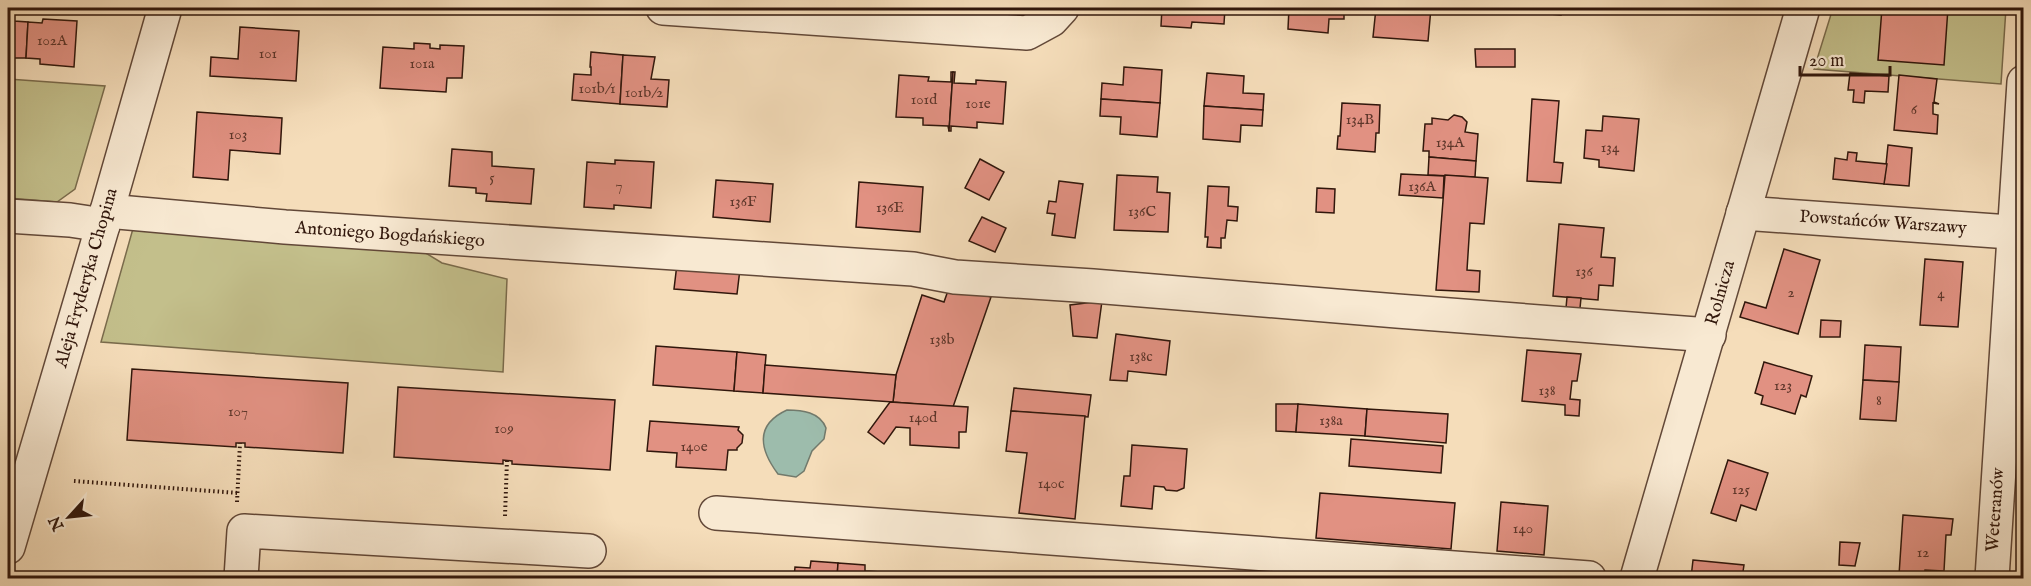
<svg xmlns="http://www.w3.org/2000/svg" width="2031" height="586" viewBox="0 0 2031 586" font-family="'IM FELL English',serif">
<style>
.green{fill:#c3bf8b;stroke:#7a6b4c;stroke-width:1.5}
.water{fill:#9dbcac;stroke:#727a6c;stroke-width:1.5}
.building{fill:#e19182;stroke:#31170c;stroke-width:1.5}
.lines{fill:none;stroke-linecap:round;stroke-linejoin:round}
.minor-casing{stroke:#624838;stroke-width:36}
.path{stroke:#31170c;stroke-width:4;stroke-dasharray:1.5 3;stroke-linecap:butt}
.minor{stroke:#f8e9d2;stroke-width:33}
.labels{text-anchor:middle;dominant-baseline:central;stroke-width:4.5;stroke-linejoin:round;paint-order:stroke}
.number-label{font-size:15px;fill:#5d362a}
.street-label{font-size:18px;fill:#31170c;stroke:#f8e9d2}
</style>
<rect width="100%" height="100%" fill="#f5ddba"/>
<filter id="stains"><feTurbulence type="fractalNoise" baseFrequency=".00333" numOctaves="4"/><feColorMatrix values="0 0 0 0 .2 0 0 0 0 .09 0 0 0 0 .02 0 0 0 .5 -.17"/></filter>
<radialGradient id="worn" r=".72"><stop offset=".6" stop-color="#630" stop-opacity="0"/><stop offset="1" stop-color="#630" stop-opacity=".3"/></radialGradient>
<!-- green -->
<g class="green">
<path d="M1833,8H2006L2001,84L1814,69Z"/>
<path d="M8,79L105,86L75,189L57,202L8,198Z"/>
<path d="M134,225L411,244L442,263L507,279L503,372L101,342Z"/>
</g>
<!-- water -->
<path class="water" d="M787,410C802,410 820,412 826,428L824,439L812,451L804,471L796,477L778,474C760,450 754,425 787,410Z"/>
<!-- building -->
<g class="building">
<path d="M1162,8H1225L1224,24L1192,22L1191,28L1161,26Z"/>
<path d="M1289,8H1344V19H1329L1328,33L1288,29Z"/>
<path d="M1376,8H1431L1428,41L1373,37Z"/>
<path d="M1511,8H1561V15L1511,11Z"/>
<path d="M1882,8H1948L1944,65L1878,60Z"/>
<path d="M8,17H14V21L28,22L26,58H12L11,63H8Z"/>
<path d="M43,19L77,21L74,67L40,64V59L26,58L28,22L42,23Z"/>
<path d="M240,27L299,31L296,81L210,76L211,57L238,59Z"/>
<path d="M414,43L430,44V48L440,49V45L464,46L462,78H447L446,92L380,88L383,47L414,49Z"/>
<path d="M1475,49H1515V67H1476Z"/>
<path d="M591,52L623,55L620,104L572,100L574,74L591,75V67H590Z"/>
<path d="M623,55L655,57L651,79L669,80L667,107L620,104Z"/>
<path d="M1124,67L1162,70L1160,103L1101,99L1102,83L1123,85Z"/>
<path d="M951,72H953L949,131L948,126L923,125V118L896,117L899,75L929,77L928,81L951,82Z"/>
<path d="M953,72H955L954,83L976,84V80L1006,82L1003,124L977,122V128L951,126V131H949Z"/>
<path d="M1207,73L1244,76L1243,93L1264,94L1263,110L1204,106Z"/>
<path d="M1850,73L1889,76L1888,92L1865,91L1864,103L1853,102L1854,90H1848Z"/>
<path d="M1899,75L1937,79L1934,102L1939,104L1933,103V114L1938,115L1937,134L1894,130Z"/>
<path d="M1101,99L1160,103L1157,137L1120,134L1121,117L1100,116Z"/>
<path d="M1532,99L1559,101L1554,162L1563,163L1561,183L1527,181Z"/>
<path d="M1342,103L1380,105L1379,133H1376L1375,152L1337,149L1338,136H1340Z"/>
<path d="M1204,106L1263,110L1262,126L1241,125L1240,142L1203,139Z"/>
<path d="M197,112L282,118L280,154L230,150L228,180L193,177Z"/>
<path d="M1454,115L1462,117L1467,122L1465,132L1478,134L1476,161L1429,157V151H1423L1425,124H1432V118L1448,120Z"/>
<path d="M1603,116L1639,119L1634,171L1599,167V160L1584,158L1586,130L1602,131Z"/>
<path d="M1888,145L1912,148L1909,186L1884,184Z"/>
<path d="M452,149L492,152V166L534,169L531,204L486,201L487,194L476,193V188L449,186Z"/>
<path d="M1848,152L1857,153L1856,161L1887,164L1884,184L1833,179L1835,158L1847,160Z"/>
<path d="M1429,157L1476,161L1475,177L1428,175Z"/>
<path d="M980,159L1004,172L989,200L965,188Z"/>
<path d="M615,160L654,162L651,208L614,205V209L584,207L587,162L615,164Z"/>
<path d="M1401,174L1444,176L1443,198L1399,195Z"/>
<path d="M1117,175L1158,177L1157,192L1170,193L1168,232L1114,230Z"/>
<path d="M1445,175L1488,178L1484,224L1470,223L1467,270L1480,271L1479,292L1436,290Z"/>
<path d="M716,180L773,184L770,222L713,217Z"/>
<path d="M1059,181L1083,184L1075,238L1052,235L1055,214L1047,213L1049,201L1056,202Z"/>
<path d="M859,182L923,187L920,232L856,227Z"/>
<path d="M1208,186L1229,187L1228,206L1238,207L1237,221L1227,220L1225,238H1221V248L1207,247L1208,237H1205Z"/>
<path d="M1317,188L1335,189L1334,213L1316,212Z"/>
<path d="M982,217L1006,228L995,252L969,241Z"/>
<path d="M1559,224L1604,228L1601,257L1615,258L1613,286L1599,285L1598,300L1553,296Z"/>
<path d="M1784,249L1820,260L1798,334L1740,317L1745,302L1766,308Z"/>
<path d="M1925,259L1963,262L1958,327L1920,325Z"/>
<path d="M677,264L740,269L737,294L674,289Z"/>
<path d="M950,285L991,297L953,407L893,402L896,375L922,295L944,302Z"/>
<path d="M1567,297L1581,298L1580,308H1566Z"/>
<path d="M1102,301L1097,338L1073,336L1070,305Z"/>
<path d="M1821,320L1841,321L1840,337H1820Z"/>
<path d="M1116,334L1170,341L1166,375L1128,371L1127,381L1110,380Z"/>
<path d="M1865,345L1901,347L1899,382L1863,380Z"/>
<path d="M656,346L737,352L734,391L653,385Z"/>
<path d="M1527,350L1581,354L1577,381H1572L1570,399L1580,400L1579,416L1565,415V405L1522,401Z"/>
<path d="M737,352L766,355L763,393L734,391Z"/>
<path d="M1764,362L1812,376L1806,397L1801,395L1795,414L1761,404L1763,396L1755,393Z"/>
<path d="M765,365L896,375L893,402L763,393Z"/>
<path d="M132,369L348,383L343,453L245,447V443H236V447L127,440Z"/>
<path d="M1863,380L1899,382L1896,421L1860,419Z"/>
<path d="M398,387L615,400L610,470L512,464V461L503,460V464L394,457Z"/>
<path d="M1014,388L1091,395L1088,417L1011,411Z"/>
<path d="M890,402L968,407L966,432H959V448L910,445V428L896,427L884,444L868,432Z"/>
<path d="M1276,404H1298L1296,432L1276,431Z"/>
<path d="M1298,404L1367,409L1365,436L1296,432Z"/>
<path d="M1367,409L1448,414L1446,443L1365,436Z"/>
<path d="M1011,411L1085,416L1075,519L1019,513L1027,453L1006,451Z"/>
<path d="M650,421L739,427L738,430L743,435L742,443L737,448V450H728L726,470L676,467L677,453L647,451Z"/>
<path d="M1351,439L1443,446L1441,473L1349,466Z"/>
<path d="M1132,445L1187,449L1184,488L1177,491L1166,490L1164,487L1154,486L1152,509L1121,506L1124,476H1130Z"/>
<path d="M1728,460L1768,473L1756,510L1741,505L1736,521L1711,513Z"/>
<path d="M1320,493L1455,503L1451,549L1316,538Z"/>
<path d="M1501,502L1548,506L1544,555L1497,551Z"/>
<path d="M1903,515L1953,519L1951,535H1946L1944,571L1925,570L1924,577L1899,575Z"/>
<path d="M1840,542L1860,543L1855,566L1839,565Z"/>
<path d="M1693,560L1744,565L1742,578H1691Z"/>
<path d="M811,561L838,563L837,578H794L795,567L810,568Z"/>
<path d="M838,563L865,565V571L881,572L880,578H837Z"/>
<path d="M962,573L989,575V578H961Z"/>
<path d="M1092,574L1122,576V578H1092Z"/>
<path d="M989,575L1016,577V578H989Z"/>
</g>
<g class="lines">
<defs>
<g id="minor">
<path d="M663,8L1027,33L1051,20L1062,8"/>
<path d="M107,211L285,227L913,269L955,277L1093,286L1397,311L1709,335"/>
<path d="M1743,213L2024,233"/>
<path d="M8,216L70,220L103,225"/>
<path d="M716,513L1589,578"/>
<path d="M8,547L103,225L165,8"/>
<path d="M241,578L244,531L589,551"/>
<path d="M1637,578L1803,8"/>
<path d="M1992,578L2024,82"/>
</g>
</defs>
<!-- minor casing -->
<use href="#minor" class="minor-casing"/>
<!-- path -->
<g class="path">
<path d="M74,481L238,493"/>
<path d="M237,502L240,443"/>
<path d="M505,516L507,460"/>
</g>
<!-- minor -->
<use href="#minor" class="minor"/>
</g>
<g class="labels">
<!-- number labels -->
<g class="number-label">
<text x="52" y="40">102A</text>
<text x="268" y="53">101</text>
<text x="422" y="63">101a</text>
<text x="597" y="88">101b/1</text>
<text x="644" y="92">101b/2</text>
<text x="924" y="99">101d</text>
<text x="978" y="103">101e</text>
<text x="1914" y="109">6</text>
<text x="1360" y="119">134B</text>
<text x="238" y="134">103</text>
<text x="1450" y="142">134A</text>
<text x="1610" y="147">134</text>
<text x="492" y="177">5</text>
<text x="619" y="185">7</text>
<text x="1422" y="186">136A</text>
<text x="743" y="201">136F</text>
<text x="890" y="207">136E</text>
<text x="1142" y="211">136C</text>
<text x="1584" y="271">136</text>
<text x="1791" y="292">2</text>
<text x="1941" y="293">4</text>
<text x="942" y="339">138b</text>
<text x="1141" y="356">138c</text>
<text x="1783" y="385">123</text>
<text x="1547" y="390">138</text>
<text x="1879" y="400">8</text>
<text x="238" y="411">107</text>
<text x="923" y="417">140d</text>
<text x="1331" y="420">138a</text>
<text x="504" y="428">109</text>
<text x="694" y="446">140e</text>
<text x="1051" y="483">140c</text>
<text x="1741" y="489">125</text>
<text x="1523" y="528">140</text>
<text x="1923" y="552">12</text>
</g>
<!-- street labels -->
<g class="street-label">
<text transform="translate(1883 223) rotate(4)">Powstańców Warszawy</text>
<text transform="translate(390 235) rotate(4)">Antoniego Bogdańskiego</text>
<text transform="translate(87 278) rotate(-74)">Aleja Fryderyka Chopina</text>
<text transform="translate(1721 293) rotate(-74)">Rolnicza</text>
<text transform="translate(1996 510) rotate(-86)">Weteranów</text>
</g>
</g>
<!-- margin -->
<rect width="2031" height="586" fill="none" stroke="#f5ddba" stroke-width="30"/>
<rect x="9" y="9" width="2013" height="568" fill="none" stroke="#31170c" stroke-width="3"/>
<rect x="15" y="15" width="2001" height="556" fill="none" stroke="#31170c" stroke-width="1.5"/>
<!-- north arrow -->
<g transform="translate(69 517) rotate(243)" stroke="#f8e9d2" stroke-width="4.5" paint-order="stroke">
<path d="M0-4.5L10 22L0 15L-10 22Z" fill="#31170c"/>
<text y="-9" font-size="16" font-weight="bold" text-anchor="middle" fill="#31170c">N</text>
</g>
<!-- scale -->
<path d="M1800 66v9h90v-9" fill="none" stroke="#31170c" stroke-width="3"/>
<text x="1809" y="66" font-size="18" fill="#31170c" stroke="#f8e9d2" stroke-width="4.5" paint-order="stroke">20 m</text>
<rect width="100%" height="100%" filter="url(#stains)"/>
<rect width="100%" height="100%" fill="url(#worn)"/>
</svg>
